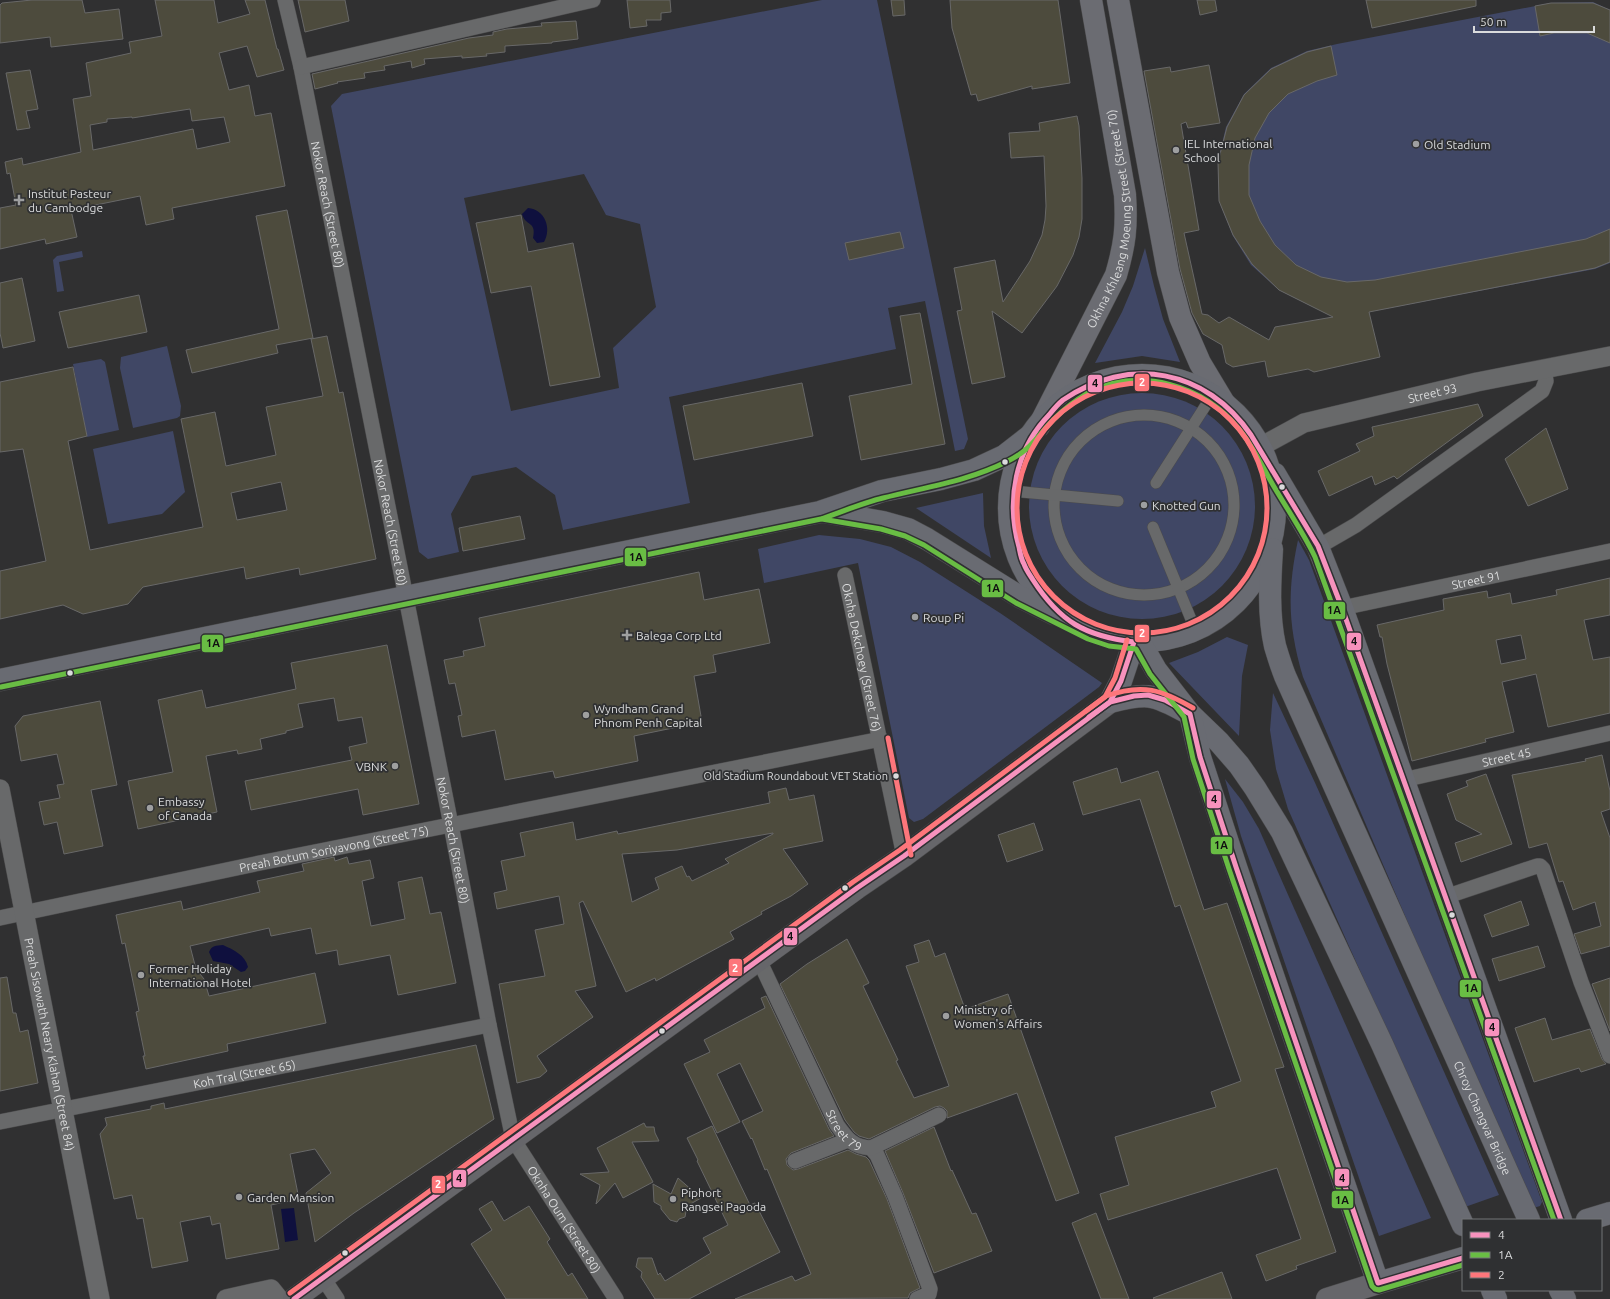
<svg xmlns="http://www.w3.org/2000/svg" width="1610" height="1299" viewBox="0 0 1610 1299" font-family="Ubuntu,sans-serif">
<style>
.green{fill:#404765;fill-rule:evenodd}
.water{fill:#0f103e}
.building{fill:#4d4b3d;stroke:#686868;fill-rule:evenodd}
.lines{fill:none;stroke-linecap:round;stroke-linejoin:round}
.pedestrian-casing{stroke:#4b4b4c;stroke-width:12}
.minor-casing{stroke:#4b4b4c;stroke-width:16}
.tertiary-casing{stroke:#4b4b4c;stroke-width:20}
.secondary-casing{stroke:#4b4b4c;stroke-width:23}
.primary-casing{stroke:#4b4b4c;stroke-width:23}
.trunk-casing{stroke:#4b4b4c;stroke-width:23}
.pedestrian{stroke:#68696a;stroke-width:11}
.minor{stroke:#68696a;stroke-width:15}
.tertiary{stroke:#68696a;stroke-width:19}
.secondary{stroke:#66666a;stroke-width:22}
.primary{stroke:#6b6c72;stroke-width:22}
.trunk{stroke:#696b72;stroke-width:22}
.bus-1-casing{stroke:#2f3032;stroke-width:8}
.bus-2-casing{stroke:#2f3032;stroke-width:8}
.bus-3-casing{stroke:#2f3032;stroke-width:8}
.bus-1{stroke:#f792bd;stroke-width:5}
.bus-2{stroke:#69bd44;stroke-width:5}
.bus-3{stroke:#fd767b;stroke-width:5}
.poi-dot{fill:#9e9fa0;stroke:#2f3032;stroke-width:1.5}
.bus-dot{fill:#dadbdc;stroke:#2f3032;stroke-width:1.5}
.labels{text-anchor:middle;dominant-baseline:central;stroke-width:3.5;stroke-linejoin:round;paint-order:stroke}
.bus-label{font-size:11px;fill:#dadbdc;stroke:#2f3032;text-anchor:end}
.poi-label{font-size:12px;fill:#dadbdc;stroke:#2f3032;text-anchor:start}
.street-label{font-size:12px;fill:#dadbdc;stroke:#2f3032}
.line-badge{stroke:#2f3032;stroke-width:1.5}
.badge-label{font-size:11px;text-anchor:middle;font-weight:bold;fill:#fff}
.pale-badge-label{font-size:11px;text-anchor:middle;font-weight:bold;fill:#111}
</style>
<rect width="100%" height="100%" fill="#303031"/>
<!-- green -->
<g class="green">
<path d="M822,0H877L968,439L964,449L955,451L925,301L888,308L896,349L669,397L690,503L563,530L555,495L516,467L472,476L451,514L459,552L428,559L419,552L331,106L342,94ZM584,174L606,215L640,224L656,307L613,348L619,388L511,411L464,198Z"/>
<path d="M1593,2L1610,10V263L1595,269L1379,310L1345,313L1311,306L1279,290L1251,265L1233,236L1219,201L1218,161L1226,127L1244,94L1271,68L1307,51L1337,44L1551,3Z"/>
<path d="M1145,248L1154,286L1163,319L1180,362L1142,356L1095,363L1122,312L1133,286Z"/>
<path d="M82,251L83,257L59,262L64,291L57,292L53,260L57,256Z"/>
<path d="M167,346L181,406L180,416L177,418L133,428L120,368L121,357Z"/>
<path d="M101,359L105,362L119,430L87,437L73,364Z"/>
<circle cx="1142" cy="506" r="113"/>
<path d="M173,431L185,492L162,514L108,524L93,449Z"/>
<path d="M983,493L984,526L991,558L916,508Z"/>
<path d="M819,535L860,539L891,547L920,562L1000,613L1102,683L1099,687L923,819L914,822L909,818L858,563L764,583L758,549Z"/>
<path d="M1298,540L1309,560L1542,1202L1540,1206L1530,1209L1303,677C1288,626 1287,592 1298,540Z"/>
<path d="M1227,637L1248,645L1242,676L1239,736L1169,663L1198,652Z"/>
<path d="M1273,693L1316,785L1499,1195L1465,1207L1288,809L1276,769L1270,730Z"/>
<path d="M1225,779L1243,802L1259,829L1431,1218L1379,1236L1241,836Z"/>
</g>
<!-- water -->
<g class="water">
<path d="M528,208C545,209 552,229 544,242L537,243L533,238C537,221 525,226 522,214Z"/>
<path d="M223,945C234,950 245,955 248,967L245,971L241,972L229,964L213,961L209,952C212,945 216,946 223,945Z"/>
<path d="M294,1208L298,1240L285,1242L281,1209Z"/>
</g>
<!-- building -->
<g class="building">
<path d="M32,0H82L85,13L119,9L123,39L51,47L50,37L0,43V5L2,3Z"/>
<path d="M155,0H214L218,23L250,14L245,0H265L277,49H278L284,70L257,77L247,46L219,53L229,90L249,85L255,116L271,113L285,186L172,208L174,219L146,225L140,196L71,210L77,237L46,244L45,239L0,249V208L16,205L10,173L7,174L5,162L22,158L23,165L81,152L73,99L91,96L86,63L131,53L129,42L162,36ZM190,109L192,121L224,117L230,142L197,149L193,129L93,150L90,125L107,122V119L132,117V118Z"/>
<path d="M298,0H345L349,21L305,32Z"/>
<path d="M627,0H670L671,12L661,13V20H646L647,26L630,28Z"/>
<path d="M891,0H904L905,15L893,16Z"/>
<path d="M950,0H1058L1070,83L1032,89V86L978,101L976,94L971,95L952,28Z"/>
<path d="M1197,0H1215L1217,11L1200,15Z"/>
<path d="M1366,0H1476V6L1372,28Z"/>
<path d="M1551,3H1593L1610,10V43L1587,33H1554L1540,36L1535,6Z"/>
<path d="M576,21L578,39L552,42V43L505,46V52L486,54L487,56L462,58V56L424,59L425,64L412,68L411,61L384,66L385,70L364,73L365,78L337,82L338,83L315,89L312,74L469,38L493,35V32L507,29L542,26L541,23Z"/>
<path d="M1331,46L1337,75L1317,81L1288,94L1269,113L1255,138L1249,165V195L1260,221L1275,245L1296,265L1321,277L1347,282L1375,280L1586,239L1610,229V262L1595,268L1369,312L1380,357L1314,372L1308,369L1268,377L1265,361L1233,367L1226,363L1222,345L1203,334L1192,313L1180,269L1144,71L1170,67L1171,72L1209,65L1220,123L1188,128L1186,122L1181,124L1199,230L1184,233L1202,314L1208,315L1219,323L1229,317L1269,340L1275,327L1333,317L1279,290L1252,264L1233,235L1219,201L1218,162L1227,127L1244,95L1271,69L1307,52Z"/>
<path d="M30,70L38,109L26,111L30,128L17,130L6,73Z"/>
<path d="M1077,116L1079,126L1082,178V219L1079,237L1073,255L1057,286L1022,333L992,311L1005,377L972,384L957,311L962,310L954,268L995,260L1003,302L1030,261L1042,235L1045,220L1046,206L1044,156L1011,158L1009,133L1040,131L1039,123Z"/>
<path d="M287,210L313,338L276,345L278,353L192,373L186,350L279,329L256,216Z"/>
<path d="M521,215L528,252L573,243L600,377L550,386L531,286L491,293L476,223Z"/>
<path d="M900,232L904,248L849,260L845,243Z"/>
<path d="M22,278L35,341L3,348L0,333V283Z"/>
<path d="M139,295L147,332L68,348L59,312Z"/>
<path d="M920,313L945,444L861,460L849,396L912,384L900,316Z"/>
<path d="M327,336L339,393L343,392L376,559L300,575L299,568L246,579L244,567L143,587L128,604L83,614L63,605L0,619V571L46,561L23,449L0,452V382L73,367L87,436L68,441L90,550L203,527L181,419L215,412L226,466L276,455L266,407L323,396L311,339ZM281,482L287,510L237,520L231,493Z"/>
<path d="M802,383L813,436L694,460L683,406Z"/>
<path d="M1478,404L1483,416L1397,479L1394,476L1375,485L1372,476L1329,496L1318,471L1360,451L1356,444L1374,436L1372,427Z"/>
<path d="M1546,428L1568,489L1528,506L1505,459Z"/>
<path d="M520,516L525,539L463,551L459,528Z"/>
<path d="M699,572L704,600L759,589L770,643L713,655L716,672L694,676L702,722L634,736L638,761L555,778L553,771L505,780L495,730L462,737L458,716L462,715L455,683L449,684L444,660L464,656L463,651L485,646L479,618Z"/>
<path d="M1610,578V615L1584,620L1593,660L1610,657V713L1548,727L1536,674L1502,682L1514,732L1485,739L1486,742L1412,761L1387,664L1382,637H1380L1377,625L1444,610L1443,599L1487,591L1488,598L1510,593L1512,604L1557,595L1556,590ZM1521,635L1526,659L1501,664L1496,640Z"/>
<path d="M387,645L419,804L363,815L358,789L251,810L245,781L352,760L349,747L367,743L362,717L338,721L334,698L298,704L303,727L286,731V733L260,739L262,749L238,754L237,750L206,756L217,812L138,829L128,781L173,772L158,700L202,690L206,708L296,689L291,663Z"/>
<path d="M100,701L117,785L91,790L103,846L64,854L57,822L44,825L39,802L60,798L57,785L64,784L57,754L21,761L15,726L23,716Z"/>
<path d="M1602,755L1610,791V809L1601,812L1610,838V946L1581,954L1574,934L1601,926L1595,902L1573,910L1563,881L1559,882L1547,843L1529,848L1512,775L1586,761L1585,759Z"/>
<path d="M1117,768L1121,783L1158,771L1204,910L1227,903L1284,1067L1275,1069L1336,1252L1296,1266L1297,1269L1266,1281L1256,1255L1301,1239L1277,1168L1108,1220L1100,1194L1129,1185L1115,1137L1216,1107L1211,1092L1241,1081L1180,905L1175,907L1140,799L1083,815L1073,782Z"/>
<path d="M1486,774L1512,844L1461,862L1455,843L1482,834L1456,820L1447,794L1468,786L1466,781Z"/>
<path d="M786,788L789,800L814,795L823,841L783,849L808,884L791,896L761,912L762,914L730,932L734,939L656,981L655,978L626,992L583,901L579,903L596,986L575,991L593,1017L537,1056L547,1071L540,1077L517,1083L499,984L545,976L535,930L564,924L559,896L497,909L494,893L507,890L501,861L525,856L520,833L573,822L576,840L617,831L618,834L770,803L768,792ZM773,833V834L725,859L729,863L692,881L689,876L687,877L682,866L655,878L659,889L632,902L622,854L677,850Z"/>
<path d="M1034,823L1043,850L1007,862L998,835Z"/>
<path d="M334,857L335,861L347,857L349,864L370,860L374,878L362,881L371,926L405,919L398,882L422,877L430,914L441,912L456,983L398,995L390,955L339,965L337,950L316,954L311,928L271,936L269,928L190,946L196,969L204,979L209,996L315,973L326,1023L227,1044L228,1051L146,1069L143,1056H145L136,1012L139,1011L125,943L122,944L116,915L181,901L183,910L260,892L257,881L304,871L302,864Z"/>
<path d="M1521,901L1529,925L1492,937L1484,915Z"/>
<path d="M847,939L869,983L863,986L898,1060L896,1061L914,1098L949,1086L906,966L919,962L914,945L929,940L935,957L945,953L965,1009L1008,994L1079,1193L1056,1201L1017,1093L947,1118V1111L944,1108L940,1106L935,1107L869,1139L859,1136L854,1132L845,1120L780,984L807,964Z"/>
<path d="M1538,946L1545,967L1499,981L1492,959Z"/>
<path d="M7,977L13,1013H16L20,1032L28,1030L38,1083L0,1091V978Z"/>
<path d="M1610,978V1031L1592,984Z"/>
<path d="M766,996L829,1129L834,1136L791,1153L786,1159L787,1165L793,1170L798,1169L848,1150L856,1154L866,1157L869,1160L887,1199L920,1288L910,1293L908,1298L735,1299L792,1276L795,1281L811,1274L767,1169L765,1170L752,1138L751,1139L742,1121L763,1111L740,1063L717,1074L740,1122L717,1133L684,1064L710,1052L704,1040L765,1008L761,998Z"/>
<path d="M1545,1018L1552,1040L1590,1029L1602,1059L1606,1064L1581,1072L1579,1068L1534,1082L1515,1028Z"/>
<path d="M476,1045L494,1119L354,1213L315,1242L306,1193L331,1173L315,1149L290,1154L299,1199L271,1205L279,1249L226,1259L220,1223L212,1225L210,1216L180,1222L188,1261L152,1268L143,1218L137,1219L132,1195L114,1199L100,1134L107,1125L105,1118L151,1109V1106L164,1103L165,1109Z"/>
<path d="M644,1123L646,1127H654L655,1133L659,1141L632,1142L653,1182L623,1198L615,1183L596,1204L600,1185L580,1174L609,1172L597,1148Z"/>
<path d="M712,1126L750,1205L755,1203L780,1252L689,1299H655L641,1277L642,1272L636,1267L638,1258H652L658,1275L660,1273L665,1281L711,1253L703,1238L728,1225L697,1161L698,1160L687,1138Z"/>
<path d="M934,1127L951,1171L952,1170L972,1214L976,1213L992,1251L934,1273L903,1193L885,1151Z"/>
<path d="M678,1178L701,1198L687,1206L685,1217L679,1219L677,1222L670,1220L661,1209V1206L654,1202L653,1184L671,1194Z"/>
<path d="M492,1201L504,1221L529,1206L550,1239L547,1242L568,1276L572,1273L588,1299H506L471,1244L492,1230L479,1209Z"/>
<path d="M1096,1213L1129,1299H1101L1072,1223Z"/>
<path d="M1222,1272L1232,1299H1154L1153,1298Z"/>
</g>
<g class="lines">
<defs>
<g id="pedestrian">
<circle cx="1144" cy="505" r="90"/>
<path d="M1156,483L1213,394"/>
<path d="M1012,491L1118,501"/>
<path d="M1153,527L1195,629"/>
</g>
<g id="minor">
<path id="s1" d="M285,0L301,67L451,825L489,1025L513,1139L616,1299"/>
<path d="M301,67L593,0"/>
<path d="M1318,547L1356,525L1542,391L1546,381L1544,368"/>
<path id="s2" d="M845,575L904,856"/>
<path id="s3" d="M1342,608L1610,551"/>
<path id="s4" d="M1403,780L1610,733"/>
<path d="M1445,897L1537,866H1540L1543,869L1581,982L1610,1056"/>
<path id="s5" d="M0,918L255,864L881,739"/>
<path id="s6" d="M759,960L837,1125C847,1139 853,1147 871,1148L877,1155L895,1196L930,1289L929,1294L917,1299"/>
<path id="s7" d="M0,1122L489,1025"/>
<path d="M871,1148L939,1115"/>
<path d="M795,1161L848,1140"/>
<path d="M323,1278L337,1299"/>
</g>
<g id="tertiary">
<path id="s8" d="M1260,447L1304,423L1477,382L1610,356"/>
<path id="s9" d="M0,789L100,1299"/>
<path d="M226,1299L271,1289L279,1299"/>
</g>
<g id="secondary">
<path d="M294,1299L857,888L904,856L1110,702"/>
<path d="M1327,1299L1378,1283"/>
</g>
<g id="primary">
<path d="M1118,0L1168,272L1180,317L1200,363L1224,403"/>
<path id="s10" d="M1039,426L1116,275C1125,244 1127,227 1125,195L1091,0"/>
</g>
<g id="trunk">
<circle cx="1142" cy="508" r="133"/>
<path d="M1275,474L1318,547L1342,608L1561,1220"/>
<path d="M824,512L883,522L908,529L927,539L1020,597L1054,614"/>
<path id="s11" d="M1272,549C1270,581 1268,615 1275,646C1278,656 1281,666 1285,676L1529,1220"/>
<path d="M1140,642L1156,670L1190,714L1219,742L1239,765L1255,788L1282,832L1382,1044L1463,1225"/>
<path d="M0,680L820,512L882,491L941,479L974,470L1004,456L1031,435"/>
<path d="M1110,702C1146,693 1152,693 1186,712"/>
<path d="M1110,702L1121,681L1134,642"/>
<path d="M1190,714L1200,757L1236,867L1378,1283L1463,1258"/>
<path d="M1587,1220L1610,1213"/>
<path d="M1492,1290L1496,1299"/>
<path d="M1560,1290L1565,1299"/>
</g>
</defs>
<!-- pedestrian casing -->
<use href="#pedestrian" class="pedestrian-casing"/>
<!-- minor casing -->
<use href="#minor" class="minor-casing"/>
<!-- tertiary casing -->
<use href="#tertiary" class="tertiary-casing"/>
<!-- secondary casing -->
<use href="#secondary" class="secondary-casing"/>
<!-- primary casing -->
<use href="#primary" class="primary-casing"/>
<!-- trunk casing -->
<use href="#trunk" class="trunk-casing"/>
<!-- pedestrian -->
<use href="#pedestrian" class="pedestrian"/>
<!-- minor -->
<use href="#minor" class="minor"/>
<!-- tertiary -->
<use href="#tertiary" class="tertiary"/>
<!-- secondary -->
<use href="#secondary" class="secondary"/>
<!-- primary -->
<use href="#primary" class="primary"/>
<!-- trunk -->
<use href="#trunk" class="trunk"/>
<defs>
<g id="bus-1">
<path d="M1089,717L1110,702L1134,696L1148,695L1165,700L1190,714L1200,757L1236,867L1378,1283L1463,1258"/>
<path d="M294,1299L857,888L904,856L1110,702L1121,681L1134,642C1085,636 1060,622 1033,580C1030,575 1026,570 1024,564C1021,559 1020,552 1019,547C1006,501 1015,450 1049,415C1053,410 1058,404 1063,400C1129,355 1206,369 1251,435L1318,546L1342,608L1561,1220"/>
</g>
<g id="bus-2">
<path d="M822,519L881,529L905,536L924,545L1016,603L1088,639L1109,646L1136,649L1150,674L1184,717L1193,759L1229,869L1372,1286L1375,1289L1379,1290L1463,1265"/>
<path d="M1,687L821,519C842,512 862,503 883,498C926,487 969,481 1008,461C1031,450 1037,436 1054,419C1064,409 1076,400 1088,393C1140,366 1203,385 1239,429C1253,446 1262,466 1273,485C1287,509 1303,532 1315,557L1554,1220"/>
</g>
<g id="bus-3">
<circle cx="1142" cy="508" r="125"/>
<path d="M1086,711L1105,697L1115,678L1127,640"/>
<path d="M888,738L911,855"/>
<path d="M290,1293L853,882L900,850L1106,696C1143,683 1162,690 1193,708"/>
</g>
</defs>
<!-- bus-1 casing -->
<use href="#bus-1" class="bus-1-casing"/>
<!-- bus-2 casing -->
<use href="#bus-2" class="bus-2-casing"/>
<!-- bus-3 casing -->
<use href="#bus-3" class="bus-3-casing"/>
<!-- bus-1 -->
<use href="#bus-1" class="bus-1"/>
<!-- bus-2 -->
<use href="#bus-2" class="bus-2"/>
<!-- bus-3 -->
<use href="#bus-3" class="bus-3"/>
</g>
<!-- markers -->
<g class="poi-dot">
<circle cx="1416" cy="144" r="4"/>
<circle cx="1176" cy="150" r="4"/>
<path d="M17 194h4v4h4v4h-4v4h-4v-4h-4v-4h4z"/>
<circle cx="1144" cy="505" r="4"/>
<circle cx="915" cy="617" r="4"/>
<path d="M625 629h4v4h4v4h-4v4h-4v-4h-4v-4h4z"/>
<circle cx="586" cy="715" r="4"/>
<circle cx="395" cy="766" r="4"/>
<circle cx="150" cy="808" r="4"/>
<circle cx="141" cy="975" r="4"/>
<circle cx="946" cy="1016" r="4"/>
<circle cx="239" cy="1197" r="4"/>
<circle cx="673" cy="1199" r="4"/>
</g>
<g class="bus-dot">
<circle cx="1005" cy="462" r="3.5"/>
<circle cx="1282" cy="487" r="3.5"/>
<circle cx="70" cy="673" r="3.5"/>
<circle cx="896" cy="776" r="3.5"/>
<circle cx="845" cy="888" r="3.5"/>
<circle cx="1452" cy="915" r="3.5"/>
<circle cx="662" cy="1031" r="3.5"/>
<circle cx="345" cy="1253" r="3.5"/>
</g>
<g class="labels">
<!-- bus labels -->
<g class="bus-label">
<text x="888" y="776">Old Stadium Roundabout VET Station</text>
</g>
<!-- poi labels -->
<g class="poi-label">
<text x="1184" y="143">IEL International<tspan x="1184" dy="14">School</tspan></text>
<text x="1424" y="144">Old Stadium</text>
<text x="28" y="193">Institut Pasteur<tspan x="28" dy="14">du Cambodge</tspan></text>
<text x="1152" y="505">Knotted Gun</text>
<text x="923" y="617">Roup Pi</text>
<text x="636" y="635">Balega Corp Ltd</text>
<text x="594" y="708">Wyndham Grand<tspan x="594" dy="14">Phnom Penh Capital</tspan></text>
<text x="387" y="766" text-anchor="end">VBNK</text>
<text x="158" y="801">Embassy<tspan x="158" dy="14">of Canada</tspan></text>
<text x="149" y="968">Former Holiday<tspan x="149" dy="14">International Hotel</tspan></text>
<text x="954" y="1009">Ministry of<tspan x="954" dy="14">Women's Affairs</tspan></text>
<text x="681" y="1192">Piphort<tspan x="681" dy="14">Rangsei Pagoda</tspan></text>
<text x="247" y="1197">Garden Mansion</text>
</g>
<!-- street labels -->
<g class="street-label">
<text stroke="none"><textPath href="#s1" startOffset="209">Nokor Reach (Street 80)</textPath></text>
<text stroke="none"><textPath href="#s10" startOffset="224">Okhna Khleang Moeung Street (Street 70)</textPath></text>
<text stroke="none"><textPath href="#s8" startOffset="182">Street 93</textPath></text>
<text stroke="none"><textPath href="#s1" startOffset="533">Nokor Reach (Street 80)</textPath></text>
<text stroke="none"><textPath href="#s3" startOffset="137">Street 91</textPath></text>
<text stroke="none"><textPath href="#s2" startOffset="84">Oknha Dekchoey (Street 76)</textPath></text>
<text stroke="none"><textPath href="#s4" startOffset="106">Street 45</textPath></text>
<text stroke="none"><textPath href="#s1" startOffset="857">Nokor Reach (Street 80)</textPath></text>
<text stroke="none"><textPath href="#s5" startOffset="341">Preah Botum Soriyavong (Street 75)</textPath></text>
<text stroke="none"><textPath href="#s9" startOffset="260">Preah Sisowath Neary Klahan (Street 84)</textPath></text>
<text stroke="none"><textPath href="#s7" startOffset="249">Koh Tral (Street 65)</textPath></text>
<text stroke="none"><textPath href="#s11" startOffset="613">Chroy Changvar Bridge</textPath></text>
<text stroke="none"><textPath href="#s6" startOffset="191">Street 79</textPath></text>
<text stroke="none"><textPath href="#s1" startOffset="1257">Oknha Oum (Street 80)</textPath></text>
</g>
</g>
<g class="line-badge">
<rect x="1134" y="373" width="16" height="19" rx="4" fill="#fd767b"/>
<rect x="1087" y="374" width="16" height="19" rx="4" fill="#f792bd"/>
<rect x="624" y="547" width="23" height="20" rx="4" fill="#69bd44"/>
<rect x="981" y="579" width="23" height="19" rx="4" fill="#69bd44"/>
<rect x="1323" y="601" width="23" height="19" rx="4" fill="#69bd44"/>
<rect x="1134" y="624" width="16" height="19" rx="4" fill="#fd767b"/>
<rect x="1346" y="632" width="16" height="19" rx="4" fill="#f792bd"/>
<rect x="201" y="634" width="23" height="19" rx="4" fill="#69bd44"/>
<rect x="1206" y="790" width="16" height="19" rx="4" fill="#f792bd"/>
<rect x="1210" y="836" width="23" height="19" rx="4" fill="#69bd44"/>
<rect x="783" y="927" width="15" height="19" rx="4" fill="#f792bd"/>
<rect x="728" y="958" width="15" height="19" rx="4" fill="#fd767b"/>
<rect x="1459" y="979" width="23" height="19" rx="4" fill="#69bd44"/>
<rect x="1484" y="1018" width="16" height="19" rx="4" fill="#f792bd"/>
<rect x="1334" y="1168" width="16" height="19" rx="4" fill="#f792bd"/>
<rect x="452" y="1169" width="15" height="19" rx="4" fill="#f792bd"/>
<rect x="431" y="1175" width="15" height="19" rx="4" fill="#fd767b"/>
<rect x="1331" y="1190" width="23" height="19" rx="4" fill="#69bd44"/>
</g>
<g class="badge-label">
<text x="1142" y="386">2</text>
<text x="1142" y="637">2</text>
<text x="735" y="972">2</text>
<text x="438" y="1188">2</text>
</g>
<g class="pale-badge-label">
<text x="1095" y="387">4</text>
<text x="636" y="561">1A</text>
<text x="993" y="592">1A</text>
<text x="1334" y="614">1A</text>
<text x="1354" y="645">4</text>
<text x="213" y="647">1A</text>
<text x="1214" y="803">4</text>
<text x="1221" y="849">1A</text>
<text x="790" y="940">4</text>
<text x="1471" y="992">1A</text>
<text x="1492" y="1031">4</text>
<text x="1342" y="1182">4</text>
<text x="459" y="1182">4</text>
<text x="1342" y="1204">1A</text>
</g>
<!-- legend -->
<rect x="1462" y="1219" width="140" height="72" fill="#2f3032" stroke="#737476"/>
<rect x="1470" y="1232" width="20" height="6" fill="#f792bd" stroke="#737476"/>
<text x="1498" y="1239" font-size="12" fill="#dadbdc">4</text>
<rect x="1470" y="1252" width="20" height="6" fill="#69bd44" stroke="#737476"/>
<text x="1498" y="1259" font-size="12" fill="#dadbdc">1A</text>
<rect x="1470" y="1272" width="20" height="6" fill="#fd767b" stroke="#737476"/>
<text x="1498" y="1279" font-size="12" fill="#dadbdc">2</text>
<!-- scale -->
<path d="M1474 26v6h120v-6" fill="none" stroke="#dadbdc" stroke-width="2"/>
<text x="1480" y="26" font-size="12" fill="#dadbdc" stroke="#2f3032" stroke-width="3" paint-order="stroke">50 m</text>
</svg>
